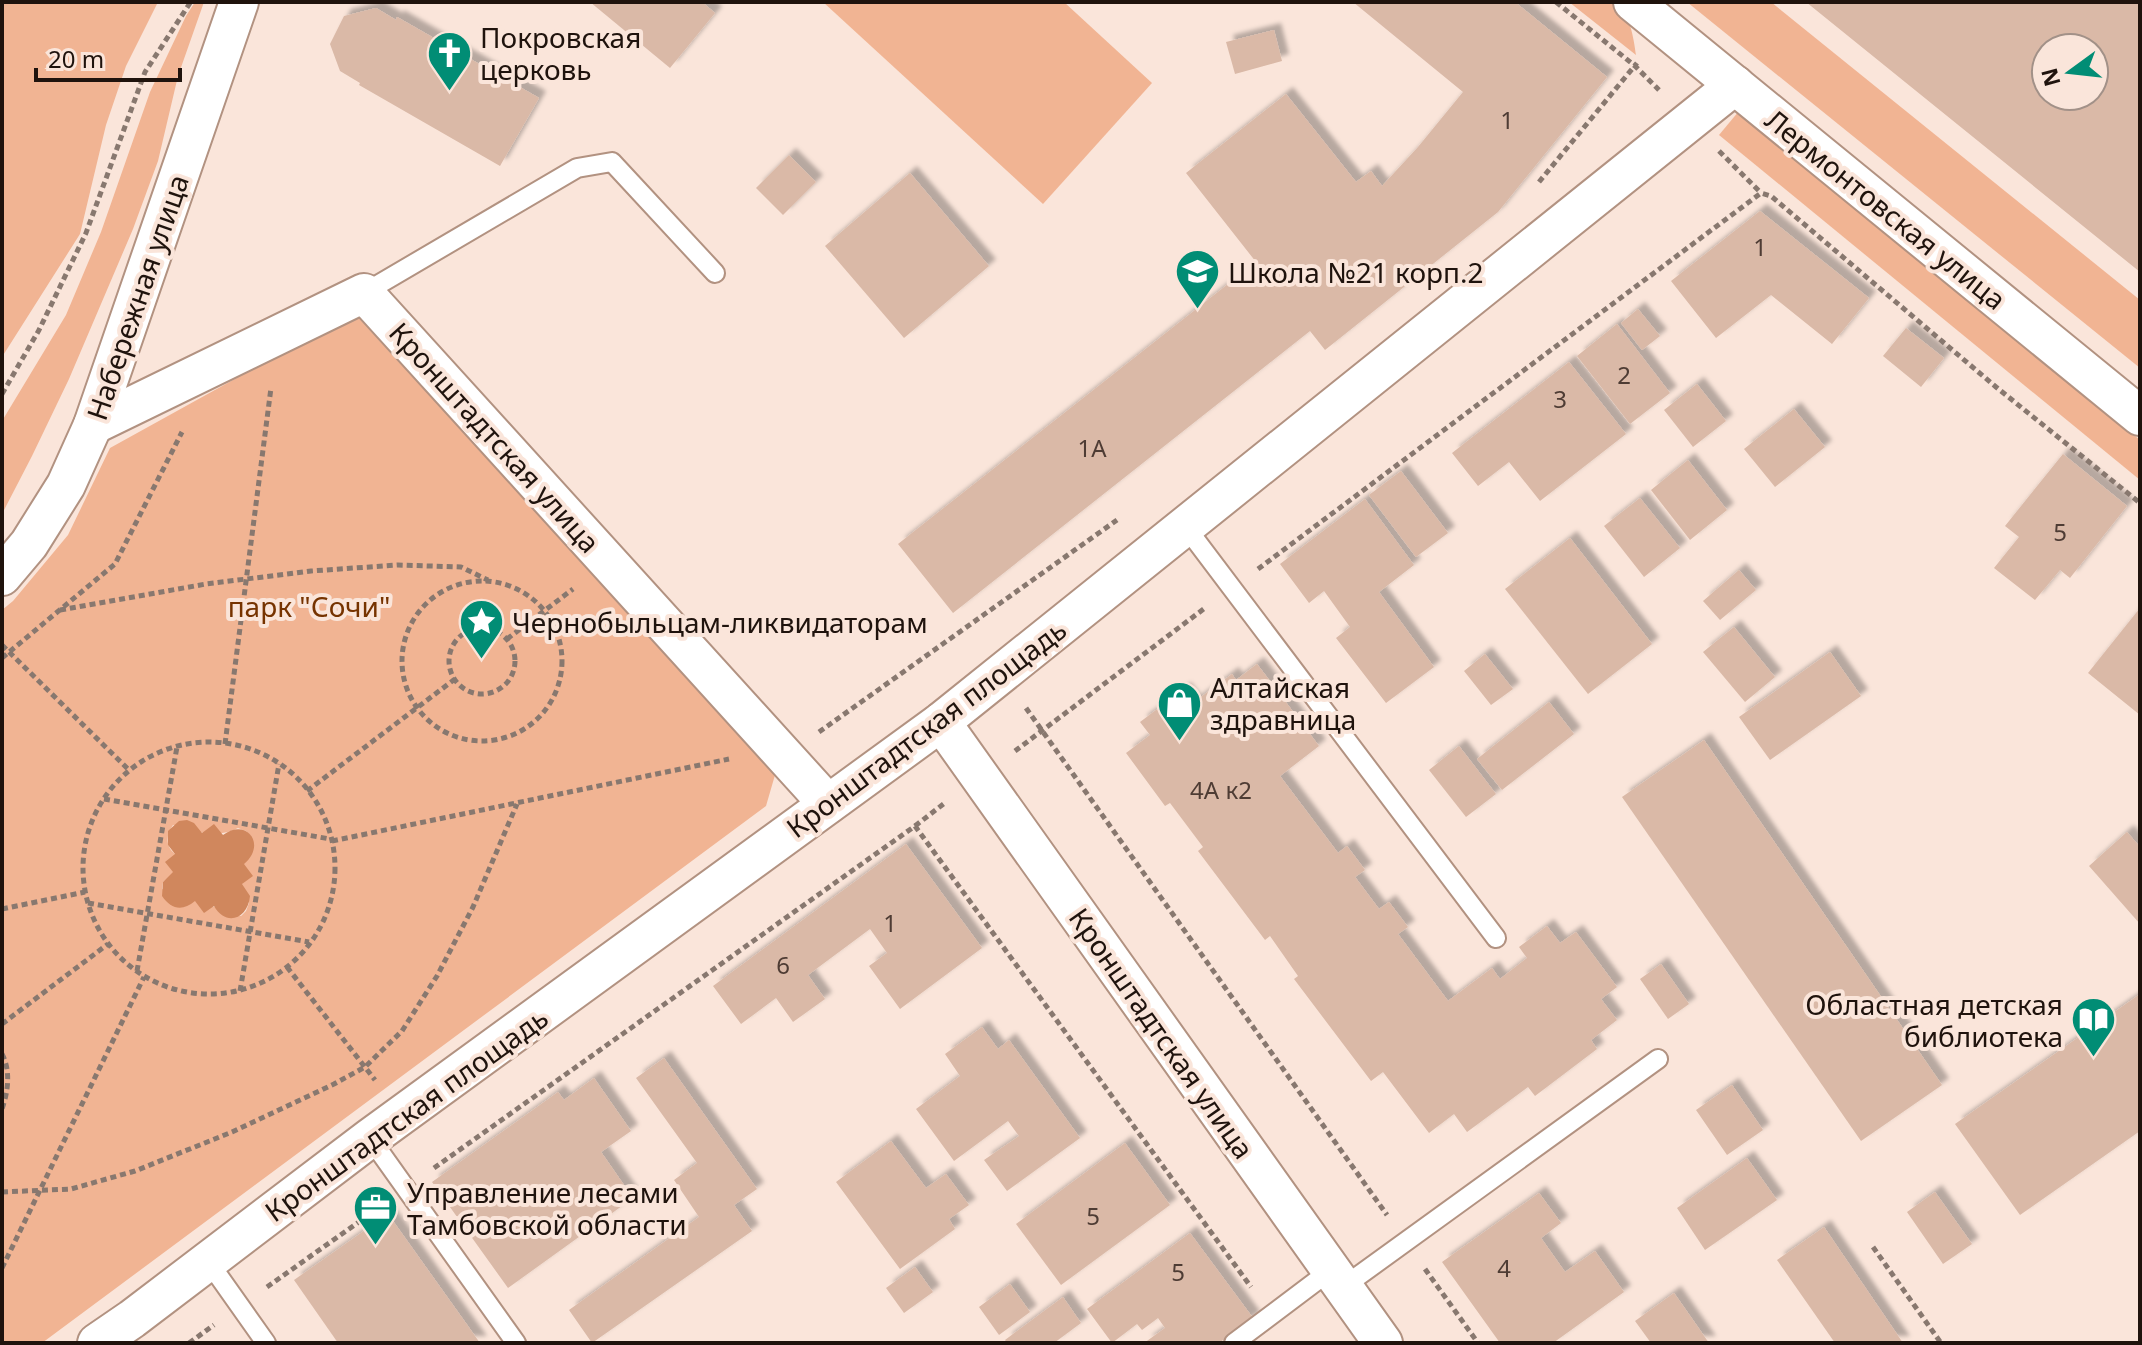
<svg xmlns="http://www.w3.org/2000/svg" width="2142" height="1345" viewBox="0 0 2142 1345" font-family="'Noto Sans',sans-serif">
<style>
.green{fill:#f1b493;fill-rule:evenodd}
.water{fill:#d0875d}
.building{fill:#dab9a7;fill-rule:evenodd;filter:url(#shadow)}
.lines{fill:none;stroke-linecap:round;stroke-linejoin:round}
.service-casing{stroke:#b29281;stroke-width:22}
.minor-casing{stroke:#b29281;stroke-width:42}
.path{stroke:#88786f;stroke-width:5;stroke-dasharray:6 4;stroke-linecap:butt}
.service{stroke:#fff;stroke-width:18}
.minor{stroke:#fff;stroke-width:38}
.labels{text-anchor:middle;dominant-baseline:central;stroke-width:8;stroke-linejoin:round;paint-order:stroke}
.number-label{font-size:24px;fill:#4e3c34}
.poi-label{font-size:28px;fill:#1f130d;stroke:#fae5da;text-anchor:start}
.street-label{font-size:28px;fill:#1f130d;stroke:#fae5da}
.park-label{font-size:28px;fill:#763300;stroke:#fae5da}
</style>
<defs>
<filter id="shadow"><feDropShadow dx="7" dy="-7" stdDeviation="2" flood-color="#0004"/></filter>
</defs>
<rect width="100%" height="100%" fill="#fae5da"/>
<!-- green -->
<g class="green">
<path d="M2,2H158L126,66L106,125L80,234L2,357Z"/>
<path d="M195,2H204L178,76L158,161L133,229L69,379L32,456L2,514V421L66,315L101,232L150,92L186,16Z"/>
<path d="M823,2H1064L1152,83L1043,204Z"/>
<path d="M1569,2C1580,2 1605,0 1614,3C1630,9 1634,41 1636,55Z"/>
<path d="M1687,2H1771L2140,300V368Z"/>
<path d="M1739,111L2140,440V480L1719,135Z"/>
<path d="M359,313L775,775L766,806L42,1343H2V610L13,601L68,535L110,448L296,345ZM173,825C198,832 214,839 238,828L246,831L251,836L244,863L242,885L249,903L246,911L241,916L162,889L163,882L174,873L175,854C165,846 166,835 173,825Z"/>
</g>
<!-- water -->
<path class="water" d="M187,820L194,823L202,833L214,824L223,835C247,817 267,845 244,864L253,876L242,884L250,896C248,919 226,927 214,906L204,913L195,901C182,912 171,909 162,896L163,882L173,872L165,862L175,854L168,845V831L179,821Z"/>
<!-- building -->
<g class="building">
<path d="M590,2H702L715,13L670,68Z"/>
<path d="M1353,2H1515L1607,77L1498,212L1325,350L1310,331L953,613L898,544L1256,262L1186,173L1286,94L1356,182L1371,171L1382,186L1418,147L1463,92Z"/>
<path d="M1806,2H2140V272ZM2046,48H2094V96H2046Z"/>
<path d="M376,8L396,20L397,17L539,98L500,166L359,85L360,83L340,71L330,44L344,16Z"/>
<path d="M1274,30L1282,61L1235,74L1226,42Z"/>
<path d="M789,155L816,182L783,215L756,188Z"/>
<path d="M910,173L989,266L904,338L825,246Z"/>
<path d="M1760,211L1869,298L1832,344L1771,295L1716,338L1671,281Z"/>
<path d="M1638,309L1660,336L1642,350L1621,323Z"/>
<path d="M1617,324L1670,393L1630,424L1577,356Z"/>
<path d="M1906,328L1944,358L1921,387L1883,356Z"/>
<path d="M1569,362L1626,434L1540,501L1509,462L1478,486L1452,453Z"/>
<path d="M1697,384L1726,421L1693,447L1664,410Z"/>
<path d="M1794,409L1825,447L1775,487L1744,449Z"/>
<path d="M2063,454L2127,506L2070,578L2060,570L2035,600L1994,568L2019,537L2005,526Z"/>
<path d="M1688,460L1727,510L1690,540L1651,490Z"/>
<path d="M1401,471L1448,533L1416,557L1369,495Z"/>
<path d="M1640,498L1680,548L1644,577L1604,526Z"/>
<path d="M1365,499L1414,565L1379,592L1434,667L1386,703L1336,638L1350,627L1324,591L1309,603L1280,564Z"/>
<path d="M1570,538L1652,644L1588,694L1505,589Z"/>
<path d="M1739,570L1756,590L1720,620L1703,601Z"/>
<path d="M2140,608V715L2088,673Z"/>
<path d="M1734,627L1775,677L1745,702L1703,652Z"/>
<path d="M1830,652L1861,696L1770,760L1739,717Z"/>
<path d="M1485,654L1513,689L1491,705L1464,671Z"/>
<path d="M1257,664L1319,746L1280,776L1338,853L1347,846L1365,870L1355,877L1379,909L1389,902L1408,927L1398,934L1448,1001L1492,968L1500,979L1527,958L1519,947L1547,926L1560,943L1576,932L1617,987L1601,999L1617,1020L1591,1040L1597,1049L1535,1096L1528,1087L1467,1132L1454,1114L1429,1133L1383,1072L1371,1081L1294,979L1298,976L1270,936L1265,940L1198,851L1203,847L1170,803L1165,806L1126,753L1150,735L1140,722L1184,689L1194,702L1232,674L1236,680Z"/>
<path d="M1549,702L1574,734L1502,790L1477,759Z"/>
<path d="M1704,740L1942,1085L1861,1141L1622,797Z"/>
<path d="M1459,746L1496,794L1466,817L1429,770Z"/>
<path d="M2127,832L2140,847V924L2089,866Z"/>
<path d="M906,844L982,948L900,1009L869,966L887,953L870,929L808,975L825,999L793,1022L776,998L741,1024L713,986Z"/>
<path d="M1661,964L1689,1004L1668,1019L1640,979Z"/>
<path d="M2140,994V1131L2020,1215L1955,1124Z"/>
<path d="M982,1027L998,1049L1009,1040L1080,1138L1007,1191L984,1160L1019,1136L1008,1121L954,1161L916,1109L960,1076L945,1054Z"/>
<path d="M664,1058L757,1189L734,1205L752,1231L592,1343L569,1310L699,1217L674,1180L697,1163L636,1078Z"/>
<path d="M594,1078L631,1131L601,1152L633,1198L508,1288L432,1182L558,1092L564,1100Z"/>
<path d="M1732,1085L1763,1130L1727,1155L1696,1110Z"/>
<path d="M891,1141L926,1188L946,1174L969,1205L949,1219L955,1229L900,1269L836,1182Z"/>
<path d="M1125,1143L1170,1205L1061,1285L1016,1224Z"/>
<path d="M1747,1158L1777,1200L1705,1250L1677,1208Z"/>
<path d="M1935,1192L1972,1244L1943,1264L1907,1212Z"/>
<path d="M1539,1193L1561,1223L1541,1238L1565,1272L1595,1251L1624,1292L1553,1343H1500L1442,1262Z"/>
<path d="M388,1214L480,1343H338L294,1280Z"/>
<path d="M1824,1227L1903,1343H1835L1777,1260Z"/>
<path d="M1190,1233L1253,1318L1219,1343H1144L1165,1328L1158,1318L1142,1330L1137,1324L1112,1343L1087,1309Z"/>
<path d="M915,1267L933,1292L904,1313L886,1288Z"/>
<path d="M1010,1284L1030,1312L999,1335L979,1307Z"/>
<path d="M1674,1293L1709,1343H1651L1635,1321Z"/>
<path d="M1063,1297L1081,1323L1054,1343H1007L1005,1340Z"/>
</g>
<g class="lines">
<defs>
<g id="service">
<path d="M364,293L577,168L612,162L715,273"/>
<path d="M1185,526L1496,938"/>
<path d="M370,1138L516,1343"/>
<path d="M208,1261L266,1343"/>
<path d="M1343,1287L1658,1059"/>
<path d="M1234,1343L1331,1270"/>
</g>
<g id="minor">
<path d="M1633,2L2140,416"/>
<path d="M93,425L364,293L828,804"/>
<path d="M2,576L29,544L66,485L93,425L239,2"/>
<path d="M941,722L1383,1343"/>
<path d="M97,1343L132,1319L370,1138L941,722L1735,85"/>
</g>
</defs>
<!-- service casing -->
<use href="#service" class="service-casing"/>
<!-- minor casing -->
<use href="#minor" class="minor-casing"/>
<!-- path -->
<g class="path">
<path d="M1556,2L1635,66L1659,90"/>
<path d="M1719,151L1761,193"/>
<path d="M1539,182L1637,63"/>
<path d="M2,394L39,330L86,233L145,72L190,3"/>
<path d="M1258,569L1761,193L1771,196L1996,387L2140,503"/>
<circle cx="482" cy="661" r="80"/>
<path d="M60,610L206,584L311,571L398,565L461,567L488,580"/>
<circle cx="482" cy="661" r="33"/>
<path d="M507,639L573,589"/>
<path d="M2,645L130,771"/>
<path d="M2,658L115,564L182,432"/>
<path d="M1026,708L1387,1215"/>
<path d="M819,732L1117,520"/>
<circle cx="209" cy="868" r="126"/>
<path d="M225,744L271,388"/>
<path d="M1015,751L1205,608"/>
<path d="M307,791L455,679"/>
<path d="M104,799L330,839"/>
<path d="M915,826L946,802"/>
<path d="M332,841L729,759"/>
<path d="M88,903L309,942"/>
<path d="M2,909L85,892"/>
<path d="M287,967L375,1080"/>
<path d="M137,971L177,747"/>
<path d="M240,991L279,764"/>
<path d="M2,1024L108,944"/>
<path d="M2,1054C11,1071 8,1092 2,1109"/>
<path d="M434,1168L915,826L1251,1287"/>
<path d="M2,1192L71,1189L135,1171L232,1132L334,1084L365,1067L402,1031L437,976L473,907L517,804"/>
<path d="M1873,1247L1941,1343"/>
<path d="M2,1268L144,977"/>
<path d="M1425,1269L1478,1343"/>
<path d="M267,1287L380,1207"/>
<path d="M189,1343L214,1325"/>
</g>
<!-- service -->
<use href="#service" class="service"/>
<!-- minor -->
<use href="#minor" class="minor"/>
</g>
<!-- icons -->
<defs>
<symbol id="church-pin" viewBox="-11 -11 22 30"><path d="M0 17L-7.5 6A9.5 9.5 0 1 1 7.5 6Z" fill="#018d75" stroke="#fae5da"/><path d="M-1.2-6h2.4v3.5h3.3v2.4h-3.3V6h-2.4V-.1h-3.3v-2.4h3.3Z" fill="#fff"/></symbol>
<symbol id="school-pin" viewBox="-11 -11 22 30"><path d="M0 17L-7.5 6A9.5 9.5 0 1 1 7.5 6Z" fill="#018d75" stroke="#fae5da"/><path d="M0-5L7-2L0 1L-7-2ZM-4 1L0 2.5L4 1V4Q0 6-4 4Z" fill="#fff"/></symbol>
<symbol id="sight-pin" viewBox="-11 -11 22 30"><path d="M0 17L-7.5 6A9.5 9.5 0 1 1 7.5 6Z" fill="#018d75" stroke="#fae5da"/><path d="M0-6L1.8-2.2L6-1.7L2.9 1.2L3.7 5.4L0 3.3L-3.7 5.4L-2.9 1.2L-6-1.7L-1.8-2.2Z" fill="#fff"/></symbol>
<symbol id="shop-pin" viewBox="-11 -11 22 30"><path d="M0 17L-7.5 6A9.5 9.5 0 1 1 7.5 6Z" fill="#018d75" stroke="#fae5da"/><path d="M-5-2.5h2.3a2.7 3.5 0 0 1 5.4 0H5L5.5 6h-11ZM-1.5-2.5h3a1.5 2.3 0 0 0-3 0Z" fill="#fff"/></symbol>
<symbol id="library-pin" viewBox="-11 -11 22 30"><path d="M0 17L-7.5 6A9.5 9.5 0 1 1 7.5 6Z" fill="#018d75" stroke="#fae5da"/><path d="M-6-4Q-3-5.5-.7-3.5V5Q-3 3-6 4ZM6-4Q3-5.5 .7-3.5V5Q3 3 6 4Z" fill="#fff"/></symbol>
<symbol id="office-pin" viewBox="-11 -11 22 30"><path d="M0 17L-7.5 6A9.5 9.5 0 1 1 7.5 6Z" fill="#018d75" stroke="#fae5da"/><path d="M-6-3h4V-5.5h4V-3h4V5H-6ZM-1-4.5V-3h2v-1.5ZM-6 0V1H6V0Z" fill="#fff"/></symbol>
</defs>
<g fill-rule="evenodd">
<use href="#church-pin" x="424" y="28" width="51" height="69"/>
<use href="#school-pin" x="1172" y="246" width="51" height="69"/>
<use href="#sight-pin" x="456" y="596" width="51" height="69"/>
<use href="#shop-pin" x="1154" y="678" width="51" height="69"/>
<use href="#library-pin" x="2068" y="994" width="51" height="69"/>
<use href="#office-pin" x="350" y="1182" width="51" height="69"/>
</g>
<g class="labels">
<!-- number labels -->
<g class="number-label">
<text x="1507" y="119">1</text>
<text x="1760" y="246">1</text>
<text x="1624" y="374">2</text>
<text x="1560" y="398">3</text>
<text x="1092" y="447">1А</text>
<text x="2060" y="531">5</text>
<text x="1221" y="789">4А к2</text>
<text x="890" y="922">1</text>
<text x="783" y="964">6</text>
<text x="1093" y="1215">5</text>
<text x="1504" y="1267">4</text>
<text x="1178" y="1271">5</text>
</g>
<!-- poi labels -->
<g class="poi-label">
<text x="480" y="37">Покровская<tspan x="480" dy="32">церковь</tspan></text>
<text x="1228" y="272">Школа №21 корп.2</text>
<text x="512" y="622">Чернобыльцам-ликвидаторам</text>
<text x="1210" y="687">Алтайская<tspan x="1210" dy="32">здравница</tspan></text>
<text x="2063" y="1004" text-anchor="end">Областная детская<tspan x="2063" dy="32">библиотека</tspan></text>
<text x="407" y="1192">Управление лесами<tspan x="407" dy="32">Тамбовской области</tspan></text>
</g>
<!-- street labels -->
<g class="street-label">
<text transform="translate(1886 209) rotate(39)">Лермонтовская улица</text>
<text transform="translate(137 297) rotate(-71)">Набережная улица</text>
<text transform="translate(495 437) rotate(48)">Кронштадтская улица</text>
<text transform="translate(926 728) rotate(-37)">Кронштадтская площадь</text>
<text transform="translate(1162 1033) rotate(55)">Кронштадтская улица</text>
<text transform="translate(406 1114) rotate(-36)">Кронштадтская площадь</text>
</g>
<!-- park labels -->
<g class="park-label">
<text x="309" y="606">парк "Сочи"</text>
</g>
</g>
<!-- border -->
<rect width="2142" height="1345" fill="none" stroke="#1f130d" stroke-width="8"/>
<!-- north arrow -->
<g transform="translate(2070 72) rotate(255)"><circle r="38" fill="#fae5da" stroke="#a29188" stroke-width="2"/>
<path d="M0-6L14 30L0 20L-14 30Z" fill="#018d75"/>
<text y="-12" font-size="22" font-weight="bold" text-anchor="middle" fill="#1f130d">N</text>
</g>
<!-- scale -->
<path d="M36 68v12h144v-12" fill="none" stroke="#1f130d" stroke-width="4"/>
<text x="48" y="68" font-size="24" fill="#1f130d" stroke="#fae5da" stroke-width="6" paint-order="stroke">20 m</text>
</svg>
